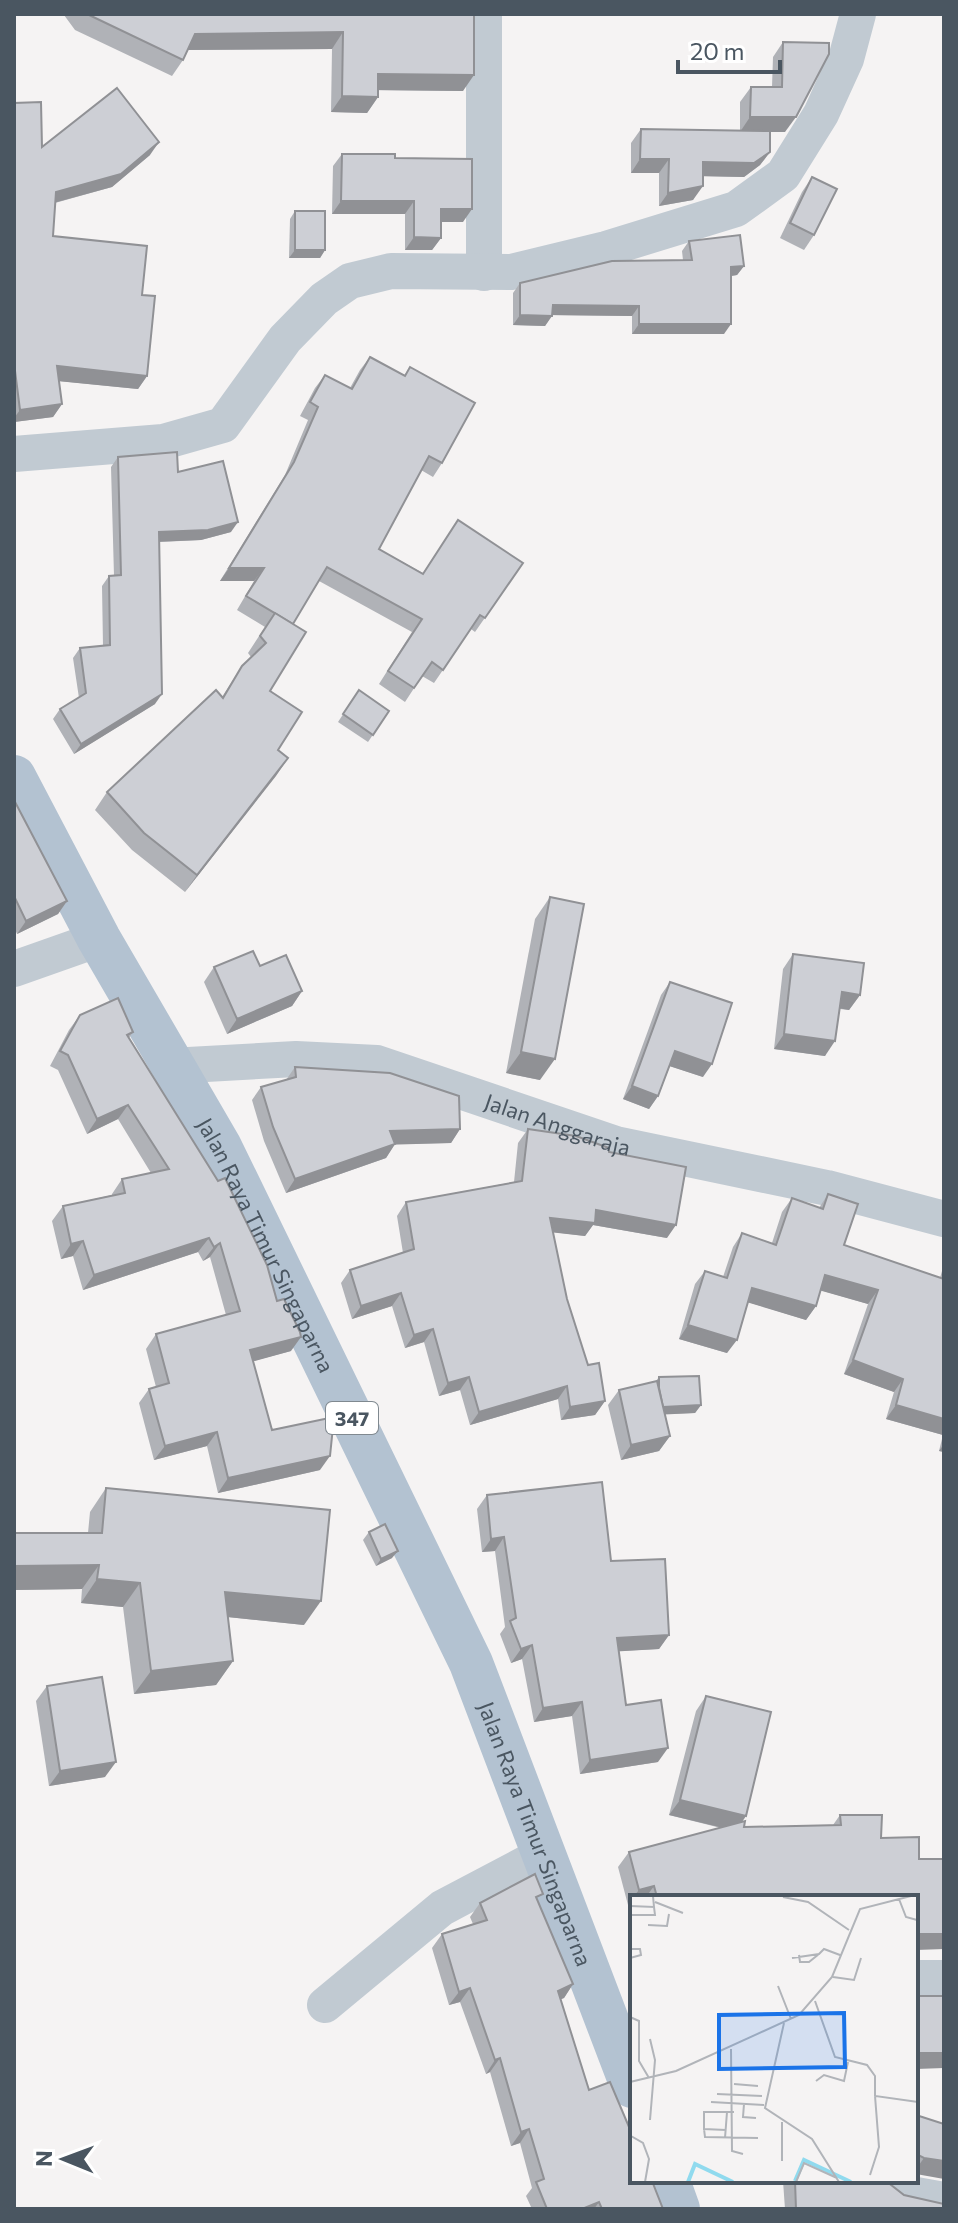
<svg xmlns="http://www.w3.org/2000/svg" width="958" height="2223" viewBox="0 0 958 2223" font-family="Commissioner,sans-serif">
<style>
.lines{fill:none;stroke-linecap:round;stroke-linejoin:round}
.street{stroke:#c1cad2;stroke-width:36}
.primary{stroke:#b3c2d1;stroke-width:44}
.wall{fill:#b0b2b7}
.shaded-wall{fill:#909195}
.building{fill:#cdcfd5;stroke:#909195;stroke-width:2}
.labels{text-anchor:middle;dominant-baseline:central;stroke-width:8;stroke-linejoin:round;paint-order:stroke}
.shield{fill:#fff;stroke:#808990;stroke-width:2}
.shield-label{font-size:20px;font-weight:bold;fill:#4a5661}
.street-label{font-size:22px;fill:#4a5661;stroke:#fff}
.inset-river{fill:none;stroke:#90daee;stroke-width:4}
.inset-road{fill:none;stroke:#b1b4b9;stroke-width:2}
.view{fill:#1a73e8;fill-opacity:0.15;stroke:#1a73e8;stroke-width:4}
.inset-edge{fill:none;stroke:#4a5661;stroke-width:4}
</style>
<rect width="100%" height="100%" fill="#f5f3f3"/>
<g class="lines">
<!-- street -->
<g class="street">
<path d="M484,273V14"/>
<path d="M14,454L163,442L223,425L285,339L324,299L350,281L391,271L511,272L606,249L736,209L783,175L821,114L846,59L858,14"/>
<path d="M14,969L99,939"/>
<path id="s1" d="M170,1066L296,1059L377,1063L616,1144L827,1188L944,1219"/>
<path d="M916,1978H944"/>
<path d="M325,2005L442,1908L544,1854"/>
<path d="M887,2181L905,2193L944,2200"/>
</g>
<!-- primary -->
<g class="primary">
<path id="s2" d="M14,777L99,939L220,1147L471,1663L632,2086"/>
<path d="M668,2181L678,2209"/>
</g>
</g>
<!-- wall -->
<g class="wall">
<path d="M65,14H474L463,91L378,90V97L367,113L331,112L332,49L188,50L183,60L172,76L75,30L64,15Z"/>
<path d="M783,42L785,132H770V152L760,165L744,177L703,176L693,200L659,206V173H631V143L641,129L740,131V102L751,87H772L773,57Z"/>
<path d="M14,103L42,147L150,155L112,187L55,203L53,236L142,295L147,376L138,389L59,381L62,404L53,417L14,422Z"/>
<path d="M342,154L395,158L463,222H441V238L432,250H405V214H332L333,166Z"/>
<path d="M812,177L814,235L804,250L780,238L802,192Z"/>
<path d="M295,211L325,250L320,258H289L290,219Z"/>
<path d="M689,241L744,266L737,275L731,276L724,334H632V316L552,315L545,326L513,325V293L520,283L683,260L682,251Z"/>
<path d="M370,357L404,376L410,367L442,463L433,477L421,470L379,549L423,573L458,520L523,563L475,632L471,629L434,683L422,676L405,702L379,684L412,632L319,581L293,624L270,691L278,750L288,758L185,892L132,850L95,810L107,792L222,697L242,666L251,657L248,653L265,627L237,610L254,581H220L285,475L308,420L300,416L315,388L325,375L350,388L360,370Z"/>
<path d="M118,457L178,472L231,532L201,540L160,542L155,704L74,754L53,719L60,709L79,698L73,658L80,648L103,646L102,586L109,576H114L111,467Z"/>
<path d="M359,690L389,711L368,742L338,722Z"/>
<path d="M14,800L67,901L58,914L17,934L14,927Z"/>
<path d="M550,897L540,1080L506,1073L535,919Z"/>
<path d="M793,954L860,995L849,1010L840,1009L825,1056L774,1049L783,969Z"/>
<path d="M260,966L302,991L292,1006L227,1034L204,982L214,967Z"/>
<path d="M670,982L703,1077L670,1066L658,1096L649,1109L623,1099L661,995Z"/>
<path d="M80,1015L133,1032L129,1038L291,1351L253,1361L272,1430L320,1470L218,1493L207,1446L154,1460L139,1403L149,1389L156,1387L146,1349L156,1334L226,1315L210,1257L203,1261L198,1252L83,1290L73,1256L61,1259L52,1221L63,1206L112,1195V1194L122,1179L151,1173L118,1119L87,1134L58,1070L50,1066L69,1030Z"/>
<path d="M295,1067L460,1129L451,1143L395,1144L386,1158L286,1193L264,1141L252,1100L261,1087L286,1080Z"/>
<path d="M528,1129L609,1152L667,1238L593,1225L585,1236L553,1232L567,1299L588,1365L605,1401L595,1415L561,1420L558,1399L470,1425L460,1390L439,1396L424,1342L405,1348L392,1306L352,1319L341,1283L350,1270L403,1253L397,1216L406,1202L514,1182L518,1143Z"/>
<path d="M828,1194L844,1245L940,1278L944,1264V1452L939,1451L943,1435L886,1419L894,1392L844,1374L868,1304L820,1290L816,1306L806,1320L748,1302L727,1353L679,1339L695,1284L705,1271L723,1277L733,1247L742,1233L772,1243L782,1212L792,1198L819,1208Z"/>
<path d="M659,1377L701,1405L695,1413L665,1414L670,1436L659,1451L621,1460L608,1405L619,1390L656,1381Z"/>
<path d="M106,1488L304,1625L228,1617L233,1661L216,1685L134,1694L123,1607L81,1603L82,1589L14,1590V1533H88L90,1512Z"/>
<path d="M487,1495L611,1561L669,1635L659,1649L619,1651L626,1705L658,1762L580,1774L572,1716L534,1722L522,1659L511,1663L500,1634L505,1627L495,1551L482,1552L477,1509Z"/>
<path d="M369,1532L392,1558L376,1566L363,1540Z"/>
<path d="M47,1686L105,1777L49,1786L36,1701Z"/>
<path d="M706,1696L744,1827L833,1825L840,1815L881,1838L916,1897H632V1904L628,1905L618,1867L629,1852L721,1828L669,1815L696,1711Z"/>
<path d="M538,1902L573,1984L564,1998L560,1999L589,2090L663,2209H532L526,2196L532,2188L520,2143L511,2146L490,2072L486,2074L460,2002L449,2005L432,1948L442,1934L473,1924L470,1917L480,1903Z"/>
<path d="M916,2115L944,2124L916,2174Z"/>
<path d="M783,2181H886L904,2195L944,2209H785Z"/>
</g>
<!-- shaded-wall -->
<g class="shaded-wall">
<path d="M343,32L332,49L184,50L195,34Z"/>
<path d="M378,74L474,75L463,91L367,90Z"/>
<path d="M342,96L378,97L367,113L331,112Z"/>
<path d="M750,117H796L785,132H740Z"/>
<path d="M159,142L150,155L112,187L46,205L56,192Z"/>
<path d="M770,152L760,165L744,177L693,176L703,162Z"/>
<path d="M640,159H669L659,173H631Z"/>
<path d="M703,186L693,200L659,206L668,193Z"/>
<path d="M341,201H414L405,214H332Z"/>
<path d="M441,209H472L463,222H432Z"/>
<path d="M414,237L441,238L432,250H405Z"/>
<path d="M295,250H325L320,258H289Z"/>
<path d="M744,266L737,275L724,277L731,267Z"/>
<path d="M553,305L639,306L632,316L546,315Z"/>
<path d="M520,315L552,316L545,326L513,325Z"/>
<path d="M639,324H731L724,334H632Z"/>
<path d="M57,366L147,376L138,389L47,380Z"/>
<path d="M62,404L53,417L14,422V418L20,410Z"/>
<path d="M238,522L231,532L201,540L152,542L159,532Z"/>
<path d="M229,568H264L254,581H220Z"/>
<path d="M162,694L155,704L74,754L81,744Z"/>
<path d="M288,758L276,776L185,892L197,875Z"/>
<path d="M67,901L58,914L17,934L26,921Z"/>
<path d="M302,991L292,1006L227,1034L237,1019Z"/>
<path d="M842,992L860,995L849,1010L832,1007Z"/>
<path d="M784,1034L835,1041L825,1056L774,1049Z"/>
<path d="M675,1051L712,1064L703,1077L666,1065Z"/>
<path d="M521,1052L555,1059L540,1080L506,1073Z"/>
<path d="M632,1086L658,1096L649,1109L623,1099Z"/>
<path d="M128,1105L118,1119L87,1134L97,1119Z"/>
<path d="M460,1129L451,1143L381,1145L390,1131Z"/>
<path d="M395,1144L386,1158L286,1193L295,1179Z"/>
<path d="M596,1210L676,1225L667,1238L593,1225L585,1236L540,1231L550,1218Z"/>
<path d="M209,1238L198,1252L83,1290L94,1275Z"/>
<path d="M83,1241L73,1256L61,1259L71,1244Z"/>
<path d="M220,1243L210,1257L203,1261L214,1247Z"/>
<path d="M825,1275L878,1290L868,1304L815,1289Z"/>
<path d="M752,1288L816,1306L806,1320L743,1301Z"/>
<path d="M401,1293L392,1306L352,1319L361,1306Z"/>
<path d="M688,1325L737,1340L727,1353L679,1339Z"/>
<path d="M433,1329L424,1342L405,1348L414,1335Z"/>
<path d="M301,1337L291,1351L240,1365L250,1350Z"/>
<path d="M853,1360L903,1379L894,1392L844,1374Z"/>
<path d="M469,1377L460,1390L439,1396L448,1383Z"/>
<path d="M567,1386L558,1399L470,1425L479,1412Z"/>
<path d="M605,1401L595,1415L561,1420L570,1407Z"/>
<path d="M701,1405L695,1413L654,1415L659,1407Z"/>
<path d="M896,1405L944,1419V1434L943,1435L886,1419Z"/>
<path d="M217,1432L207,1446L154,1460L165,1446Z"/>
<path d="M670,1436L659,1451L621,1460L631,1445Z"/>
<path d="M944,1444V1452L939,1451Z"/>
<path d="M330,1456L320,1470L218,1493L228,1478Z"/>
<path d="M504,1537L495,1551L482,1552L491,1539Z"/>
<path d="M398,1551L392,1558L376,1566L381,1559Z"/>
<path d="M99,1565L82,1589L14,1590V1566Z"/>
<path d="M97,1579L140,1583L123,1607L81,1603Z"/>
<path d="M225,1592L321,1601L304,1625L208,1615Z"/>
<path d="M669,1635L659,1649L608,1652L617,1638Z"/>
<path d="M532,1645L522,1659L511,1663L521,1649Z"/>
<path d="M233,1661L216,1685L134,1694L151,1671Z"/>
<path d="M582,1702L572,1716L534,1722L543,1708Z"/>
<path d="M668,1748L658,1762L580,1774L590,1760Z"/>
<path d="M116,1762L105,1777L49,1786L60,1771Z"/>
<path d="M680,1800L746,1816L736,1831L669,1815Z"/>
<path d="M654,1886L646,1897H633L639,1890Z"/>
<path d="M916,1934H944V1949L916,1950Z"/>
<path d="M573,1984L564,1998L548,2005L558,1991Z"/>
<path d="M470,1988L460,2002L449,2005L459,1992Z"/>
<path d="M944,2053V2068L916,2069V2054Z"/>
<path d="M500,2058L490,2072L486,2074L495,2060Z"/>
<path d="M529,2129L520,2143L511,2146L521,2132Z"/>
<path d="M924,2158L944,2161V2179L916,2174V2169Z"/>
<path d="M599,2202L594,2209H582Z"/>
</g>
<!-- building -->
<g class="building">
<path d="M87,14H474V75L378,74V97L342,96L343,32L195,34L183,60Z"/>
<path d="M783,42L829,43V54L796,117H750L751,87H782Z"/>
<path d="M117,88L159,142L121,174L56,192L53,236L147,246L142,295L155,296L147,376L57,366L62,404L20,410L14,363V103L41,102L42,147Z"/>
<path d="M641,129L770,131V152L754,163L703,162V186L668,193L669,159H640Z"/>
<path d="M342,154H395V158L472,159V209H441V238L414,237V201H341Z"/>
<path d="M812,177L837,189L814,235L790,223Z"/>
<rect x="295" y="211" width="30" height="39"/>
<path d="M740,235L744,266L731,267V324H639V306L553,305L552,316L520,315V283L612,261L692,260L689,241Z"/>
<path d="M370,357L405,376L410,367L475,403L442,463L429,456L379,549L423,574L458,520L523,563L485,618L480,615L443,670L432,662L414,688L388,671L422,619L327,567L293,624L246,596L264,568H229L294,462L318,407L310,402L325,375L352,389Z"/>
<path d="M177,452L178,472L223,461L238,522L208,530L159,532L162,694L81,744L60,709L86,693L80,648L110,645L109,576L121,575L118,457Z"/>
<path d="M275,613L306,632L270,691L302,712L278,750L288,758L197,875L144,833L107,792L216,690L223,698L242,666L266,643L260,636Z"/>
<path d="M359,690L389,711L373,735L343,714Z"/>
<path d="M14,800L67,901L26,921L14,896Z"/>
<path d="M550,897L584,904L555,1059L521,1052Z"/>
<path d="M253,951L260,966L286,955L302,991L237,1019L214,967Z"/>
<path d="M793,954L864,963L860,995L842,992L835,1041L784,1034Z"/>
<path d="M670,982L732,1003L712,1064L675,1051L658,1096L632,1086Z"/>
<path d="M118,998L133,1032L127,1035L218,1181L225,1178L267,1265L277,1301L284,1299L300,1332L301,1337L250,1350L272,1430L334,1417L330,1456L228,1478L217,1432L165,1446L149,1389L169,1383L156,1334L240,1311L220,1243L214,1247L209,1238L94,1275L83,1241L71,1244L63,1206L125,1193L122,1179L169,1169L128,1105L97,1119L68,1055L60,1051L80,1015Z"/>
<path d="M295,1067L390,1073L459,1096L460,1129L390,1131L395,1144L295,1179L273,1127L261,1087L296,1077Z"/>
<path d="M528,1129L576,1136L609,1148V1152L686,1167L676,1225L596,1210L595,1223L550,1218L567,1299L588,1365L599,1363L605,1401L570,1407L567,1386L479,1412L469,1377L448,1383L433,1329L414,1335L401,1293L361,1306L350,1270L414,1249L406,1202L522,1181Z"/>
<path d="M828,1194L858,1204L844,1245L944,1279V1419L896,1405L903,1379L853,1360L878,1290L825,1275L816,1306L752,1288L737,1340L688,1325L705,1271L727,1278L742,1233L776,1245L792,1198L823,1209Z"/>
<path d="M699,1376L701,1405L663,1407L659,1388V1377Z"/>
<path d="M657,1381L670,1436L631,1445L619,1390Z"/>
<path d="M602,1482L611,1561L665,1559L669,1635L617,1638L626,1705L661,1700L668,1748L590,1760L582,1702L543,1708L532,1645L521,1649L510,1621L516,1618L504,1537L491,1539L487,1495Z"/>
<path d="M106,1488L330,1510L321,1601L225,1592L233,1661L151,1671L140,1583L97,1579L99,1565L14,1566V1533H102Z"/>
<path d="M385,1524L398,1551L381,1559L369,1532Z"/>
<path d="M102,1677L116,1762L60,1771L47,1686Z"/>
<path d="M706,1696L771,1712L746,1816L680,1800Z"/>
<path d="M840,1815H882L881,1838L919,1837V1859H944V1934H916V1897H657L654,1886L639,1890L629,1852L745,1821L744,1827L841,1825Z"/>
<path d="M535,1874L543,1894L536,1897L573,1984L558,1991L589,2090L610,2082L632,2134V2181H652L663,2209H602L599,2202L582,2209H547L536,2182L544,2179L529,2129L521,2132L500,2058L495,2060L470,1988L459,1992L442,1934L487,1920L480,1903Z"/>
<path d="M916,1996H944V2053H916V2058Z"/>
<path d="M916,2115L944,2124V2161L924,2158L916,2154Z"/>
<path d="M795,2181H886L904,2195L944,2204V2209H796Z"/>
</g>
<g class="labels">
<!-- shield labels -->
<rect class="shield" x="326" y="1402" width="52" height="32" rx="6"/>
<g class="shield-label">
<text x="352" y="1418">347</text>
</g>
<!-- street labels -->
<g class="street-label">
<text stroke="none"><textPath href="#s1" startOffset="398">Jalan Anggaraja</textPath></text>
<text stroke="none"><textPath href="#s2" startOffset="532">Jalan Raya Timur Singaparna</textPath></text>
<text stroke="none"><textPath href="#s2" startOffset="1180">Jalan Raya Timur Singaparna</textPath></text>
</g>
</g>
<!-- overview -->
<g transform="translate(630 1895)">
<rect width="288" height="288" fill="#f5f3f3"/>
<path class="inset-river" d="M165,286L174,265L221,287M58,287L65,269L103,287"/>
<path class="inset-road" d="M153,2L178,7L219,35M269,4L276,22L287,25M25,7L53,18M0,11L24,12L23,1M0,20H25L24,12M18,30L37,31L39,19M0,54H10L11,60L0,63M169,60L170,67H179L189,59M162,63L189,59L194,54L210,60M203,82L224,85L231,63M148,91L161,124M185,106L205,162L237,170L245,181V201L288,207M0,122L9,126V166L19,183M154,128L135,213L182,244L209,287M20,144L25,165L20,225M101,154L102,256L113,259M186,186L194,180L214,186L218,167M0,187L46,176L169,120L202,82L230,14L281,1M104,189L128,191M87,199L132,201M81,207L134,210M0,208L1,241L13,248L19,264L15,287M114,209L113,222L126,223M74,234L75,242L128,243M96,235L74,234V217H104M95,243L97,217M152,266V227M240,280L249,252L245,201M166,287L174,268L207,283"/>
<path class="view" d="M214,118L215,172L89,174V120Z"/>
<rect width="288" height="288" class="inset-edge"/>
</g>
<!-- border -->
<rect width="958" height="2223" fill="none" stroke="#4a5661" stroke-width="32"/>
<!-- north arrow -->
<g transform="translate(64 2159) rotate(271)" stroke="#ffffff" stroke-width="6" paint-order="stroke">
<path d="M0-6L14 30L0 20L-14 30Z" fill="#4a5661"/>
<text y="-12" font-size="22" font-weight="bold" text-anchor="middle" fill="#4a5661">N</text>
</g>
<!-- scale -->
<path d="M678 60v12h102v-12" fill="none" stroke="#4a5661" stroke-width="4"/>
<text x="690" y="60" font-size="24" fill="#4a5661" stroke="#ffffff" stroke-width="6" paint-order="stroke">20 m</text>
</svg>
